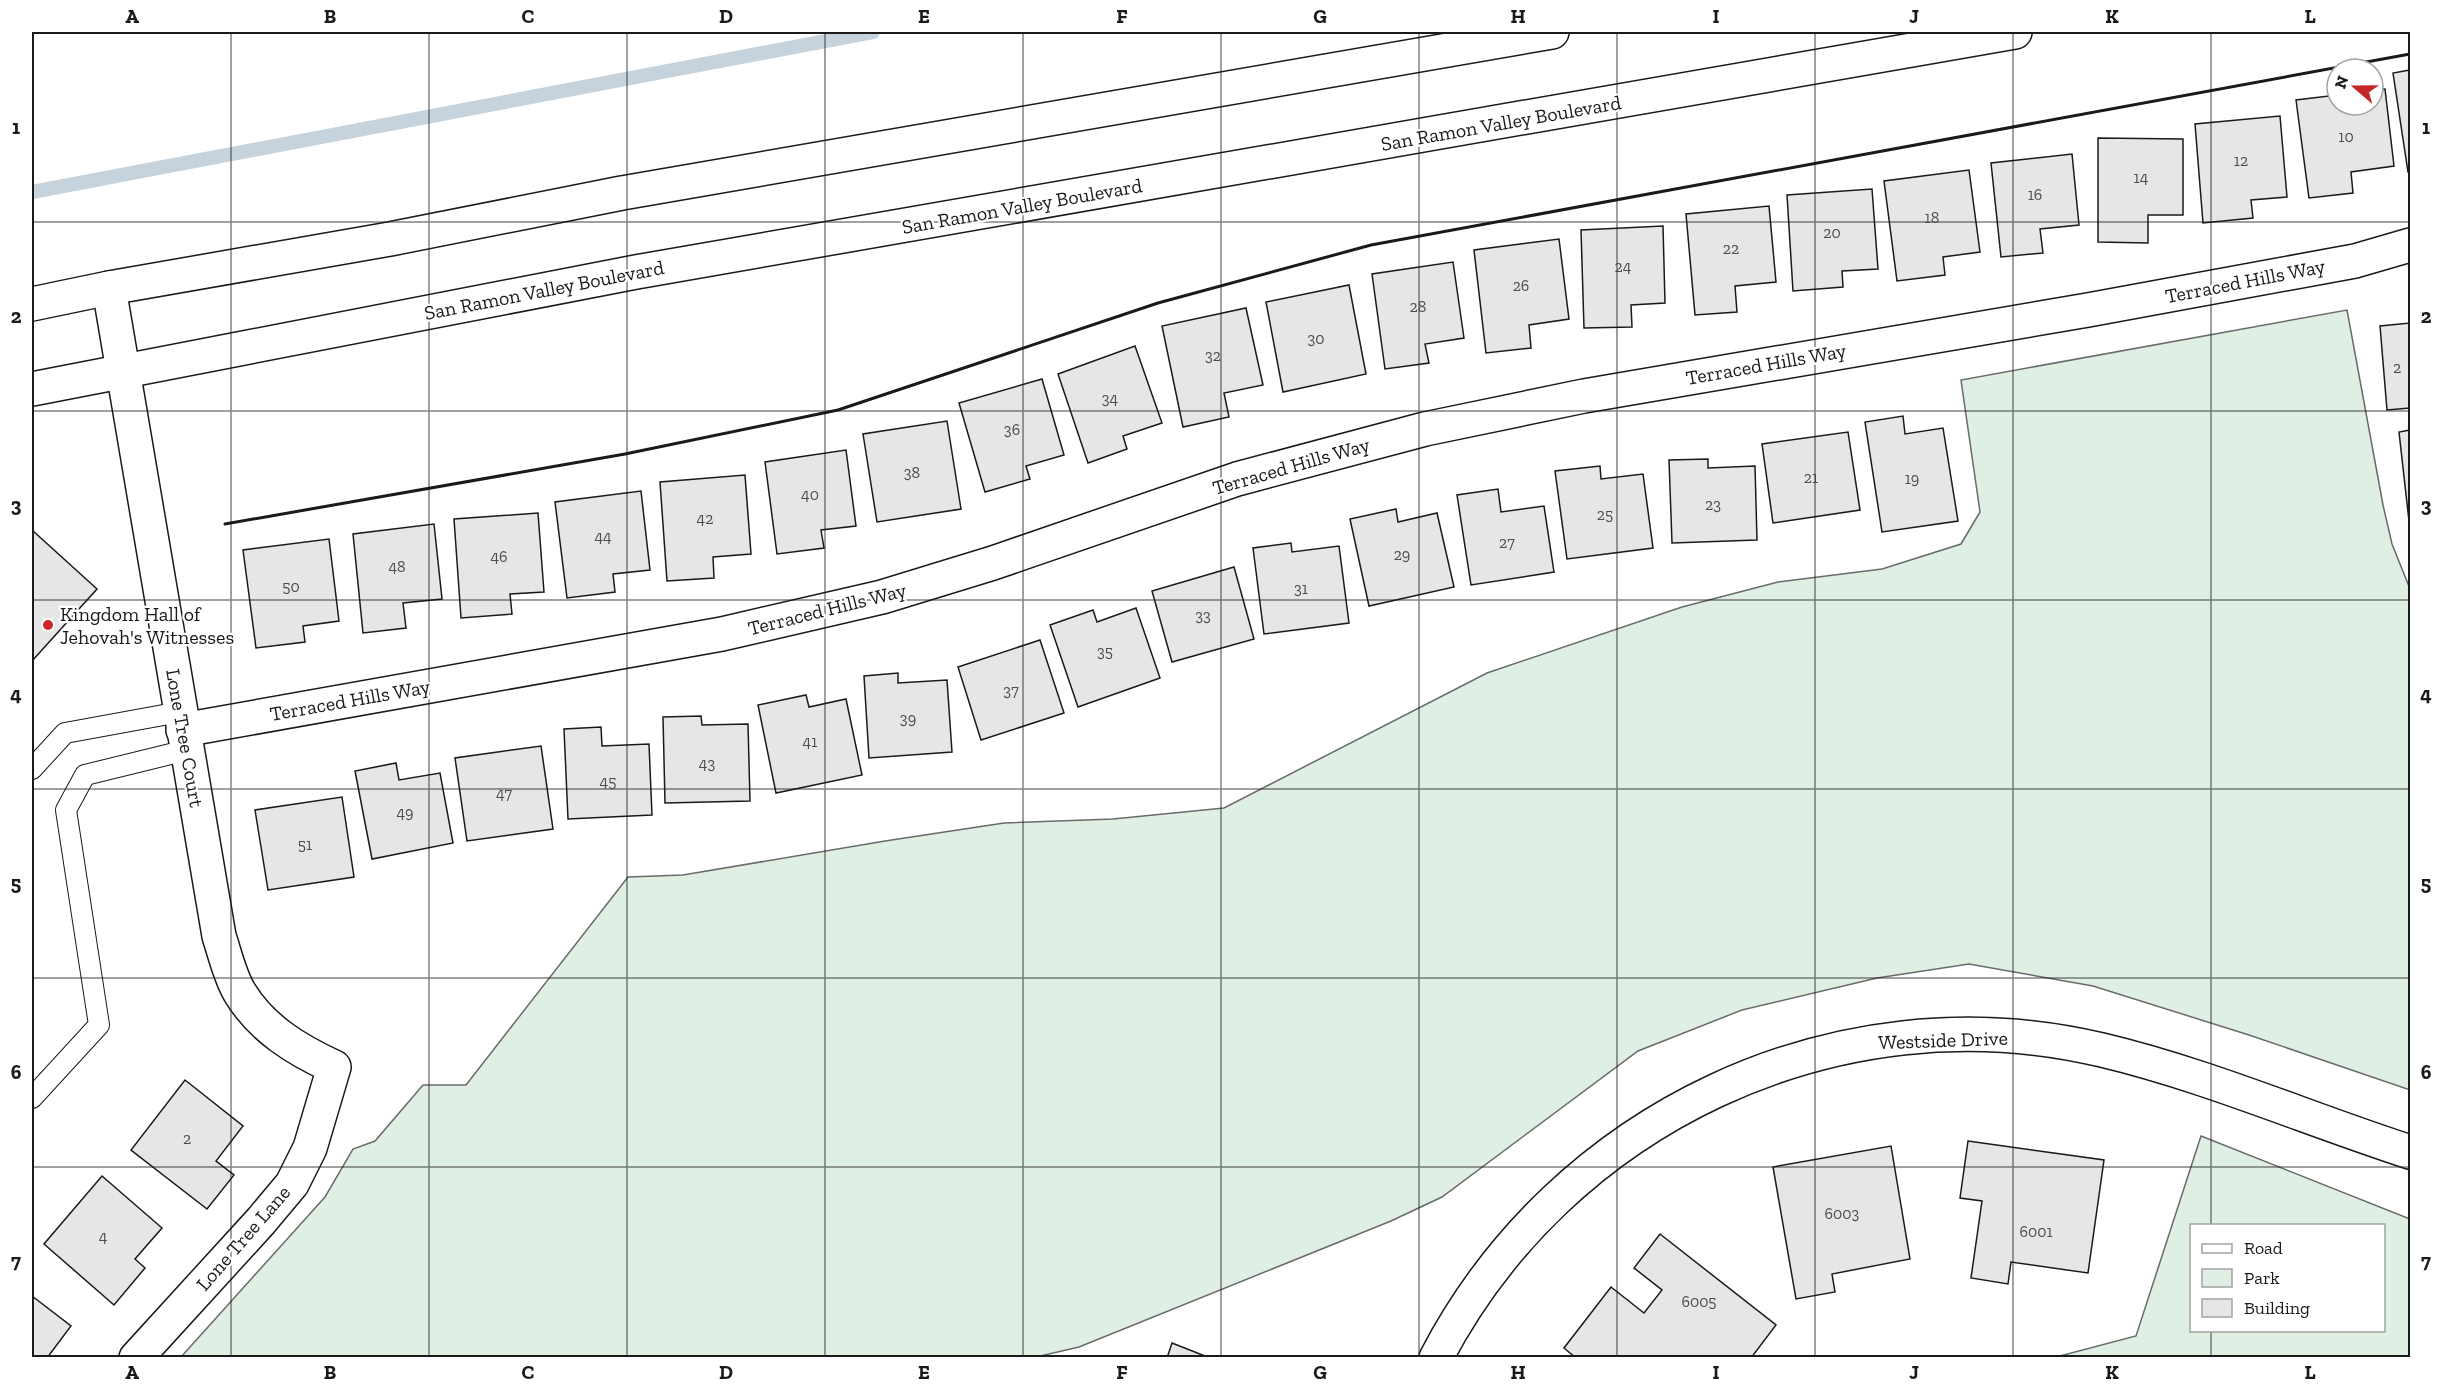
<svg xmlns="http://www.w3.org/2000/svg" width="2442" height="1389" viewBox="0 0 2442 1389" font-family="'Zilla Slab',serif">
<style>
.green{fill:#e0efe3;stroke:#6a6a6a;stroke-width:1.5;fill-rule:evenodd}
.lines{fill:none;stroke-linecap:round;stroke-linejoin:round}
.stream{stroke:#c6d2dc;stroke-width:14}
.building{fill:#e6e6e6;stroke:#1a1a1a;stroke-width:1.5}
.lane-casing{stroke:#1a1a1a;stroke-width:22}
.street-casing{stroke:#1a1a1a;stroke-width:36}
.secondary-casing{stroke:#1a1a1a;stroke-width:36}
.lane{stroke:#fff;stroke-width:20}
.street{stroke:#fff;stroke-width:33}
.secondary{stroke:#fff;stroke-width:33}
.wall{stroke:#1a1a1a;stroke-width:3}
.grid{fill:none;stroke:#1a1a1a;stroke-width:1.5;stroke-opacity:0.55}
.poi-dot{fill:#c62828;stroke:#fff;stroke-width:2}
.labels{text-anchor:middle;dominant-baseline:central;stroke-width:4.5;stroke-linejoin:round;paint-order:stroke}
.number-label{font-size:16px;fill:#4d4d4d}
.street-label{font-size:20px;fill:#1a1a1a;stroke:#fff}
.poi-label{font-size:20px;fill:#1a1a1a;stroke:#fff;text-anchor:start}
.neatline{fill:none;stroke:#1a1a1a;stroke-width:2}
.grid-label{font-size:20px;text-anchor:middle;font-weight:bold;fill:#1a1a1a}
</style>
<rect width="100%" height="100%" fill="#fff"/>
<!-- green -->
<g class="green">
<path d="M2347,310L2383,505L2392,544L2410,589V1090L2249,1035L2093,986L1969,964L1877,978L1742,1010L1638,1051L1442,1197L1391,1221L1079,1347L1036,1357H181L325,1197L353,1149L375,1141L423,1085H466L628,877L683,875L885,841L1004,823L1113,819L1224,808L1487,673L1682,607L1778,582L1882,569L1961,544L1980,512L1961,380Z"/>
<path d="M2201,1136L2410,1219V1357H2056L2136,1336ZM2192,1226H2384V1330H2192Z"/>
</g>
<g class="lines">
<!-- stream -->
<path class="stream" d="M32,192L873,32"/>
</g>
<!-- building -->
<g class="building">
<path d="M2410,70V172H2408L2393,73Z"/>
<path d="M2385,89L2394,166L2351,172L2353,193L2309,198L2296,100L2337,95V105H2373V90Z"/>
<path d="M2280,116L2287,197L2251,200L2253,218L2203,223L2195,124Z"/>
<path d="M2098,138L2183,139V215H2148V243L2098,242Z"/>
<path d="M2072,154L2079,225L2040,229L2043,253L2001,257L1991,163Z"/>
<path d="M1969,170L1980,252L1943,257L1945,275L1897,281L1884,181Z"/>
<path d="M1872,189L1878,269L1842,271L1843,287L1793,291L1787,195Z"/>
<path d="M1769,206L1776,282L1735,286L1737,312L1695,315L1686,214Z"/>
<path d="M1663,226L1665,303L1631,305L1632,327L1584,328L1581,230Z"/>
<path d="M1559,239L1569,319L1529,325L1531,348L1486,353L1474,250Z"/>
<path d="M1453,262L1464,338L1425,344L1429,363L1385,369L1372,274Z"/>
<path d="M1349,285L1366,374L1283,392L1266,302Z"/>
<path d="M1246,308L1263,385L1224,393L1229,417L1183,427L1162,326Z"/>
<path d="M2410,323V408L2387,410L2380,326Z"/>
<path d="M1135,346L1162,423L1123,436L1127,449L1088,463L1058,374Z"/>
<path d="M1042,379L1064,455L1026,466L1030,479L985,492L959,403Z"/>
<path d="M1903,416L1905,434L1943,428L1958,521L1882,532L1865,422Z"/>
<path d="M947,421L961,509L877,522L863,434Z"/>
<path d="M2410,430V520L2409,521L2399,432Z"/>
<path d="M1848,432L1860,510L1773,523L1762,444Z"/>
<path d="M846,450L856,526L821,530L824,548L777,554L765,462Z"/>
<path d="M1708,459V468L1755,466L1757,540L1672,543L1669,460Z"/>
<path d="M1600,466L1601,479L1643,474L1653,548L1567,559L1555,471Z"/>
<path d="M745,475L751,554L713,557L714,578L667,581L660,482Z"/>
<path d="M1498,489L1501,512L1544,506L1554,572L1471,585L1457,495Z"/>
<path d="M641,491L650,570L613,574L615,592L567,598L555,502Z"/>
<path d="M1396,509L1398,522L1437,513L1454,587L1369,606L1350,519Z"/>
<path d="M538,513L544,592L510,594L512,614L461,618L454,519Z"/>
<path d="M434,524L442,599L403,603L406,628L363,633L353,534Z"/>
<path d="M32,530L97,589L32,661Z"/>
<path d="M329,539L339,621L303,626L305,642L256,648L243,550Z"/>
<path d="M1291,543L1292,552L1339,546L1349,623L1264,634L1253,548Z"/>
<path d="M1234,567L1254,639L1172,662L1152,591Z"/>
<path d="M1136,608L1160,678L1078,707L1050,625L1093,610L1097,622Z"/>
<path d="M1040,640L1064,713L981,740L958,667Z"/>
<path d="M898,673V683L947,680L952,752L869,758L864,676Z"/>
<path d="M806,695L809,707L846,699L862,775L776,793L758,705Z"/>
<path d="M701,716L702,725L748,724L750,801L665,803L663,717Z"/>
<path d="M601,727L602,746L649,744L652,815L568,819L564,729Z"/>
<path d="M541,746L553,829L467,841L455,758Z"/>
<path d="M396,763L399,780L440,773L453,843L372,859L355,771Z"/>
<path d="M342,797L354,877L268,890L255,810Z"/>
<path d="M185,1080L243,1126L216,1161L234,1175L207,1209L131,1150Z"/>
<path d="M1968,1141L2104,1160L2088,1273L2011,1262L2008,1284L1971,1278L1982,1201L1960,1198Z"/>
<path d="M1891,1146L1910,1259L1832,1274L1835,1292L1796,1299L1773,1167Z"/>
<path d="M102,1176L162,1228L135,1259L145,1268L114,1305L44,1244Z"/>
<path d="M1660,1234L1776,1325L1751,1358H1576L1564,1348L1611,1287L1644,1313L1662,1290L1634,1268Z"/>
<path d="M32,1296L71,1326L47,1358H32Z"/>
<path d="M1172,1343L1210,1358H1167Z"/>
</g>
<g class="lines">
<defs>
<g id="lane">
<path d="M32,769L65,733L180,712"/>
<path d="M32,1098L99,1025L66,810L85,775L187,750"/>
</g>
<g id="street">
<path d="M109,288L219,936C225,954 230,977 240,993C262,1029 297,1050 334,1067L310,1148L292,1184L261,1221L136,1358"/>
<path d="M183,730L722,634L882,597L993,563L1237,479L1425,429L1584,396L2088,310L2355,261L2410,245"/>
</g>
<g id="secondary">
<path d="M32,304L109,288L390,239L622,193L1552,32"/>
<path d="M32,389L636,272L2015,32"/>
<path d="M1436,1358C1561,1118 1837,987 2102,1050C2207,1075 2308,1119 2410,1152"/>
</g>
</defs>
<!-- lane casing -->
<use href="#lane" class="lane-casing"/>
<!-- street casing -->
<use href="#street" class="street-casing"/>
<!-- secondary casing -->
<use href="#secondary" class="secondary-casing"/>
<!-- lane -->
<use href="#lane" class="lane"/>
<!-- street -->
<use href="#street" class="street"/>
<!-- secondary -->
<use href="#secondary" class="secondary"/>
<!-- wall -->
<path class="wall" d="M225,524L625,454L838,410L1158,303L1371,245L2410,54"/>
</g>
<!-- grid -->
<path class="grid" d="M231,32V1358M429,32V1358M627,32V1358M825,32V1358M1023,32V1358M1221,32V1358M1419,32V1358M1617,32V1358M1815,32V1358M2013,32V1358M2211,32V1226M32,222H2410M32,411H2410M32,600H2410M32,789H2410M32,978H2410M32,1167H2410M2211,1330V1358"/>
<!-- markers -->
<circle class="poi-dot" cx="48" cy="625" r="6"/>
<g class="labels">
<!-- number labels -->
<g class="number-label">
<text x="2346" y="136">10</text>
<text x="2241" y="160">12</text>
<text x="2141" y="177">14</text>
<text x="2035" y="194">16</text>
<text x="1932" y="217">18</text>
<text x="1832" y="232">20</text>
<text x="1731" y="248">22</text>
<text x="1623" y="266">24</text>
<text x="1521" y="285">26</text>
<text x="1418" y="306">28</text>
<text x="1316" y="338">30</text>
<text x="1213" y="355">32</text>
<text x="2397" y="367">2</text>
<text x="1110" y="398">34</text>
<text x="1012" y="429">36</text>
<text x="912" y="472">38</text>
<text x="1811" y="477">21</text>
<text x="1912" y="478">19</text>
<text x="810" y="494">40</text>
<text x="1713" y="504">23</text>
<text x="1605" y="514">25</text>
<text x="705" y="518">42</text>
<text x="603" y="536">44</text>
<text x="1507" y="542">27</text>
<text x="1402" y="554">29</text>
<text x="499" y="556">46</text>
<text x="397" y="566">48</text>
<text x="291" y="586">50</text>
<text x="1301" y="588">31</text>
<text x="1203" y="615">33</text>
<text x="1105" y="651">35</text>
<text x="1011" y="690">37</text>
<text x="908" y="718">39</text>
<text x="810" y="741">41</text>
<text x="707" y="763">43</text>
<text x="608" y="781">45</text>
<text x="504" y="793">47</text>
<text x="405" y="812">49</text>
<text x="305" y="844">51</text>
<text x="187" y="1138">2</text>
<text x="1842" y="1213">6003</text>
<text x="2036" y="1231">6001</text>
<text x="103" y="1236">4</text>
<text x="1699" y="1301">6005</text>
</g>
<!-- street labels -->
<g class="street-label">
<text transform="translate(1501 123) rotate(-10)">San Ramon Valley Boulevard</text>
<text transform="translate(1022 206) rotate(-10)">San Ramon Valley Boulevard</text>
<text transform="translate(2245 281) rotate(-11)">Terraced Hills Way</text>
<text transform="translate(544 290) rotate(-11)">San Ramon Valley Boulevard</text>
<text transform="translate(1766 364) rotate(-10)">Terraced Hills Way</text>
<text transform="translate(1291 466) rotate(-16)">Terraced Hills Way</text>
<text transform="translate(827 609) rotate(-14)">Terraced Hills Way</text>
<text transform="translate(350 700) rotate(-10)">Terraced Hills Way</text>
<text transform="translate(185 738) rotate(80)">Lone Tree Court</text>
<text transform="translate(1943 1040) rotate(-2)">Westside Drive</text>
<text transform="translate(243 1238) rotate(-49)">Lone Tree Lane</text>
</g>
<!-- poi labels -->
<g class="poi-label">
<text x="60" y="614">Kingdom Hall of<tspan x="60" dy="23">Jehovah's Witnesses</tspan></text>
</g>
</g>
<!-- border -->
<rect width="2442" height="1389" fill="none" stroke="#ffffff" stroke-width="66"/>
<!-- legend -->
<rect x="2190" y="1224" width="195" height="108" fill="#ffffff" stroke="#a3a3a3" stroke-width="1.5"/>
<rect x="2202" y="1244" width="30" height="9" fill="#ffffff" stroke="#a3a3a3" stroke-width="1.5"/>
<text x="2244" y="1254" font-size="18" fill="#1a1a1a">Road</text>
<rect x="2202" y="1269" width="30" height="18" fill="#e0efe3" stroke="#a3a3a3" stroke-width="1.5"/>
<text x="2244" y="1284" font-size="18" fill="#1a1a1a">Park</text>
<rect x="2202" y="1299" width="30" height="18" fill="#e6e6e6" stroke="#a3a3a3" stroke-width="1.5"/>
<text x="2244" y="1314" font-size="18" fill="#1a1a1a">Building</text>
<!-- north arrow -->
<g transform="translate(2355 87) rotate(290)"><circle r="28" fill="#ffffff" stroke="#a3a3a3" stroke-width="1.5"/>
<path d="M0-4.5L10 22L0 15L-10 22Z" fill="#c62828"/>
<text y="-9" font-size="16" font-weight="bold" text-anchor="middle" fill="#1a1a1a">N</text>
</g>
<rect x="33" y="33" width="2376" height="1323" class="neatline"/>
<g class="grid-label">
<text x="132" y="23">A</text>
<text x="330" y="23">B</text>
<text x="528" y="23">C</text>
<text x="726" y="23">D</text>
<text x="924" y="23">E</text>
<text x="1122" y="23">F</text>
<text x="1320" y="23">G</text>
<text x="1518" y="23">H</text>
<text x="1716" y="23">I</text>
<text x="1914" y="23">J</text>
<text x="2112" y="23">K</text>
<text x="2310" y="23">L</text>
<text x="16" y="134">1</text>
<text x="2426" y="134">1</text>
<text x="16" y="323">2</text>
<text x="2426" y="323">2</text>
<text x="16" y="512">3</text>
<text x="2426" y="512">3</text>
<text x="16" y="701">4</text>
<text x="2426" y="701">4</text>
<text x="16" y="890">5</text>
<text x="2426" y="890">5</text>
<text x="16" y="1079">6</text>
<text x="2426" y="1079">6</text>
<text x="16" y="1268">7</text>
<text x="2426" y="1268">7</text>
<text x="132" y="1379">A</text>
<text x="330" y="1379">B</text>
<text x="528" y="1379">C</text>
<text x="726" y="1379">D</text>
<text x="924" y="1379">E</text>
<text x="1122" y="1379">F</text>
<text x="1320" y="1379">G</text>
<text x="1518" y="1379">H</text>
<text x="1716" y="1379">I</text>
<text x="1914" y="1379">J</text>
<text x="2112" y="1379">K</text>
<text x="2310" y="1379">L</text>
</g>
</svg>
